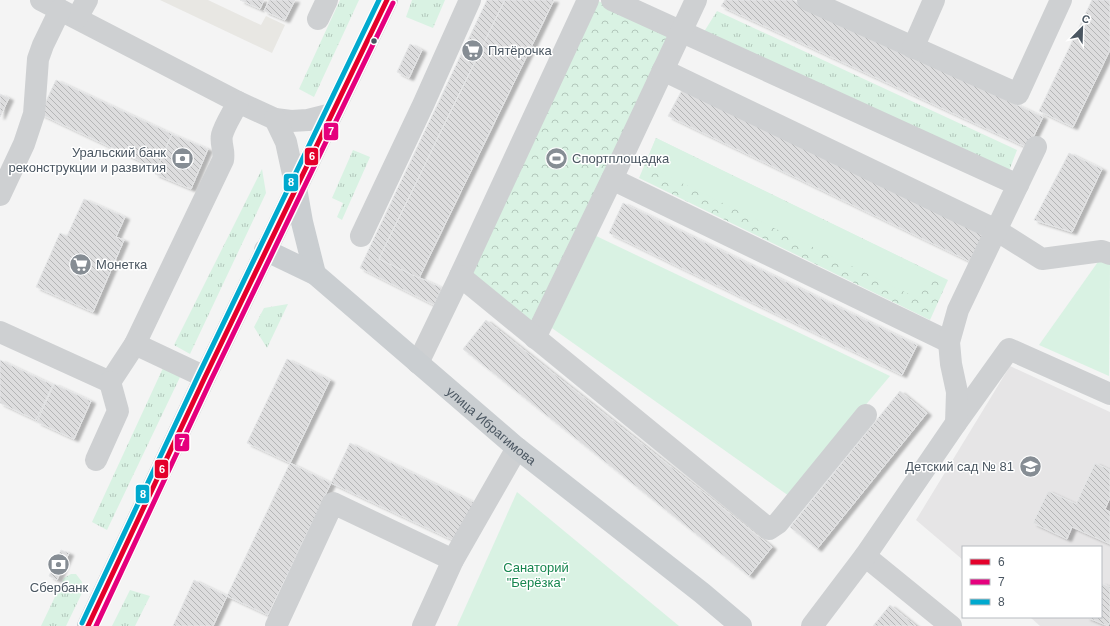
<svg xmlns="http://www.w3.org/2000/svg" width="1110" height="626" viewBox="0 0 1110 626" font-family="Helvetica,sans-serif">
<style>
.commercial{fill:#e8e7e3}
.education{fill:#e6e5e6}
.grass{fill:url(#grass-tufts)}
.forest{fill:url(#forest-crowns)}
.park{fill:#d9f2e3}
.building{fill:url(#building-back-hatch);stroke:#e5e6e7;filter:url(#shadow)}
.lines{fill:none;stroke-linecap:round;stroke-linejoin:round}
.minor{stroke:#ced0d2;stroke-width:22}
.major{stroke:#caced1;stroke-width:22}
.bus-1-casing{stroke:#fff;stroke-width:8}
.bus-2-casing{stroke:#fff;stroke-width:8}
.bus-3-casing{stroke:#fff;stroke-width:8}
.bus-1{stroke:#e4002b;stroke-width:5}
.bus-2{stroke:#e5007d;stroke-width:5}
.bus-3{stroke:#00a9ce;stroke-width:5}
.bus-dot{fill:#4a5661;stroke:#fff;stroke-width:1.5}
.labels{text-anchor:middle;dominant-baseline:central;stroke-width:3;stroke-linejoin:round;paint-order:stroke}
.poi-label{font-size:13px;fill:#4a5661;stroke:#fff;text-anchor:start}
.street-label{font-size:13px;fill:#4a5661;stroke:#fff}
.park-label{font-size:13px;fill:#17864f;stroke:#fff}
.line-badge{stroke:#fff;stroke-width:1.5}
.badge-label{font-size:11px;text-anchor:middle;font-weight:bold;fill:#fff}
</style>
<defs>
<pattern id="grass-tufts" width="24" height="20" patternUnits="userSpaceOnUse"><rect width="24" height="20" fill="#d9f2e3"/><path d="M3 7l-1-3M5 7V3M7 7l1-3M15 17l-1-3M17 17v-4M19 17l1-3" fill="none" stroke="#b2c7bb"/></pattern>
<pattern id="forest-crowns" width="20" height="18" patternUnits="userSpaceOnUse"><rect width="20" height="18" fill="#d9f2e3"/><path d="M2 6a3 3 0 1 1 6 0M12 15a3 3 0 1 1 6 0" fill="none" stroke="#b2c7bb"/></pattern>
<pattern id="building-back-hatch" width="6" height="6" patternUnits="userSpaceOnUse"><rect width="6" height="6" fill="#ddddde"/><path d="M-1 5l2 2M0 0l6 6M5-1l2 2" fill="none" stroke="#b5b6b7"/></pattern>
<filter id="shadow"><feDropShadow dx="4.5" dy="2.5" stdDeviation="1" flood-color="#0004"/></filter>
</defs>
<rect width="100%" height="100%" fill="#f4f4f4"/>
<!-- commercial -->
<path class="commercial" d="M160,0H208L261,25L266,16L285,25L272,53Z"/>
<!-- education -->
<path class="education" d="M1010,366L1110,412V626H1040L1030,617H1101V547H963V560L916,520Z"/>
<!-- grass -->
<g class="grass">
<path d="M340,0H359L314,97L299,89Z"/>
<path d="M412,0H445L433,28L406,17Z"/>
<path d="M717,11L1017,150L1009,171L702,35Z"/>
<path d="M353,150L370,157L342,220L337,217L343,203L332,198Z"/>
<path d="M262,169L266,193L190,354L174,345Z"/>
<path d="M288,304L267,348L254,327L264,308Z"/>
<path d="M163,368L181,375L107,530L92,522Z"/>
<path d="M71,574H76L82,582V593L66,626H41L64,578Z"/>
<path d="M130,590L150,596L135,626H112Z"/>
</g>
<!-- forest -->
<g class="forest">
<path d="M596,0L674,35L534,328L468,273Z"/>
<path d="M656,138L948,280L930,320L639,178Z"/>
</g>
<!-- park -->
<g class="park">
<path d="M656,138L931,272L919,299L645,165Z"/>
<path d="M592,234L890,376L789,496L549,326Z"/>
<path d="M1100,259L1110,264L1109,376L1039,345Z"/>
<path d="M517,492L679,626H457Z"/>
</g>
<!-- building -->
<g class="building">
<path d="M240,0H264L260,9Z"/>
<path d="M269,0H295L285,20L264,11Z"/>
<path d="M487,0H505L379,259L442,288L434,305L360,268Z"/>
<path d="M505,0H554L419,278L379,259Z"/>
<path d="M725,0H793L1043,117L1028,148L721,6Z"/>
<path d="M1092,0H1110V50L1073,127L1039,111Z"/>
<path d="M410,44L422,50L409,78L397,72Z"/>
<path d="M56,80L172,134L157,169L40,114Z"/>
<path d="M683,88L986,234L971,262L668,116Z"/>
<path d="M0,94L9,98L0,117Z"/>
<path d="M172,134L208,149L191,189L155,174Z"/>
<path d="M1069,153L1102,169L1072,232L1034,220Z"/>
<path d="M84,199L125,217L116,237L124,240L93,312L36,287L60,233L67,236Z"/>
<path d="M623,203L917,345L902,375L609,233Z"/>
<path d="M486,320L772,547L749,576L463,349Z"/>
<path d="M287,359L330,380L290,463L247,443Z"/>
<path d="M0,360L53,385L36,420L0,403Z"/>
<path d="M54,384L91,401L74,439L37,422Z"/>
<path d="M900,391L927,413L817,549L790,527Z"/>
<path d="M350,443L475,503L457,542L331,483Z"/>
<path d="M290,463L331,483L268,615L227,596Z"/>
<path d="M1095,463L1110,470V498L1105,509L1110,512V544L1072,527L1067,539L1033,523L1048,491L1076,504Z"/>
<path d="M61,550L69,553L57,580L49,576Z"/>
<path d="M194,580L227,596L213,626H173Z"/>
<path d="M1101,583L1110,587V622L1108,626L1086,617H1101Z"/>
<path d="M890,605L916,626H873Z"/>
</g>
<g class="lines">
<!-- minor -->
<g class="minor">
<path d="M41,0L238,102L275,119L291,121L308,120L332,114"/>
<path d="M612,0L1018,185"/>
<path d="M808,0L1018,94L1061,0"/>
<path d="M77,18L87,0"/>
<path d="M318,19L327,0"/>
<path d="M913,48L934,0"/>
<path d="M663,70L996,230L1042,259L1102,251L1110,254"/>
<path d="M275,119L286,142L296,188"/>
<path d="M612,179L949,342"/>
<path d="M0,195L24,144L34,114L38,59L43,45L60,10"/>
<path d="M361,236L423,105L470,0"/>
<path d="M460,276L588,0"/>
<path d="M0,332L110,382L135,344"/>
<path d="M535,338L612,179L696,0"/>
<path d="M418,363L460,276L769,529L778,523L866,415"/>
<path d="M205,377L135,344L223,160C225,150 220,144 222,135C225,124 233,113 238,102"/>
<path d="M956,423L1009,349L1110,394"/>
<path d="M96,460L118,411L110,382"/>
<path d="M865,556L951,626"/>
<path d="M276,626L333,503L453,560L517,448"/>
<path d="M423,626L453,560"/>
<path d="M812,626L865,556L956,423L957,392L951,364L949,342L958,310L1036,147"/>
</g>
<!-- major -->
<g class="major">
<path d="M296,188L302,222L315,274"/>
<path id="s1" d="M265,250L315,274L517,448L702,593L741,626"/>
<path d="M88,626L205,377L387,0"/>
</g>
<defs>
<path id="bus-1" d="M88,626L205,377L387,0"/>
<path id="bus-2" d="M96,626L211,380L393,3"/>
<path id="bus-3" d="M82,623L199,374L379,0"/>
</defs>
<!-- bus-1 casing -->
<use href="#bus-1" class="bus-1-casing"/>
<!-- bus-2 casing -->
<use href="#bus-2" class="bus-2-casing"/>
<!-- bus-3 casing -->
<use href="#bus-3" class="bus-3-casing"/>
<!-- bus-1 -->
<use href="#bus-1" class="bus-1"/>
<!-- bus-2 -->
<use href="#bus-2" class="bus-2"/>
<!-- bus-3 -->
<use href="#bus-3" class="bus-3"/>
</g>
<!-- icons -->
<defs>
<symbol id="supermarket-disc" viewBox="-11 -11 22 22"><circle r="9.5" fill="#868d94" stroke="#fff"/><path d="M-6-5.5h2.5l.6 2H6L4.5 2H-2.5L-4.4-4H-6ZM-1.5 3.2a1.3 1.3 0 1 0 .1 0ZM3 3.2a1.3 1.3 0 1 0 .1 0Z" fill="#fff"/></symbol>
<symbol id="stadium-disc" viewBox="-11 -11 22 22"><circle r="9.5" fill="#868d94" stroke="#fff"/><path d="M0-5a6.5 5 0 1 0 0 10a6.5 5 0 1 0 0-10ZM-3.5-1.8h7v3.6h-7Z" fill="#fff"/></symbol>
<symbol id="bank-disc" viewBox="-11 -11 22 22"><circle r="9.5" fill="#868d94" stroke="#fff"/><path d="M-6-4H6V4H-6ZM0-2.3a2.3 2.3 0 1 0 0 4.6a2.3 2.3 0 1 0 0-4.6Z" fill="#fff"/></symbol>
<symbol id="school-disc" viewBox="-11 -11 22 22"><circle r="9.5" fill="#868d94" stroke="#fff"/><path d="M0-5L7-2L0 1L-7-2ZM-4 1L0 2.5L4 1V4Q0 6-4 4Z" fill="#fff"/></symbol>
</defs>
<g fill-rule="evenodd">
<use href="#supermarket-disc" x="460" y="38" width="25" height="25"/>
<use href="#stadium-disc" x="544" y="146" width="25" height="25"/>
<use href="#bank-disc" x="170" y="146" width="25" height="25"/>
<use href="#supermarket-disc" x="68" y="252" width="25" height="25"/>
<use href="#school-disc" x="1018" y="454" width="25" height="25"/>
<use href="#bank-disc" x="46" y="552" width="25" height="25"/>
</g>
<!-- markers -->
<circle class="bus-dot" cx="374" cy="41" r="3.5"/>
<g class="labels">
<!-- poi labels -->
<g class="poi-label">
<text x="488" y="50">Пятёрочка</text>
<text x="166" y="152" text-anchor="end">Уральский банк<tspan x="166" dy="15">реконструкции и развития</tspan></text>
<text x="572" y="158">Спортплощадка</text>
<text x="96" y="264">Монетка</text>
<text x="1014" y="466" text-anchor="end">Детский сад № 81</text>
<text x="59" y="587" text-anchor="middle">Сбербанк</text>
</g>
<!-- street labels -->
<g class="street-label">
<text stroke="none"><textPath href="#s1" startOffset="288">улица Ибрагимова</textPath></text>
</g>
<!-- park labels -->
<g class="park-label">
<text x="536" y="567">Санаторий<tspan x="536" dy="15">"Берёзка"</tspan></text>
</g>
</g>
<g class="line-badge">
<rect x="323" y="122" width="16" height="19" rx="4" fill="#e5007d"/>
<rect x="304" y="147" width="15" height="19" rx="4" fill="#e4002b"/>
<rect x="283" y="173" width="16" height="19" rx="4" fill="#00a9ce"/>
<rect x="174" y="433" width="16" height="19" rx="4" fill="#e5007d"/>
<rect x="154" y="459" width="15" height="20" rx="4" fill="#e4002b"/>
<rect x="135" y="484" width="15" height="20" rx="4" fill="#00a9ce"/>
</g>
<g class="badge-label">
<text x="331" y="135">7</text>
<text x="312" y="160">6</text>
<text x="291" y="186">8</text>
<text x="182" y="446">7</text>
<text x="162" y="473">6</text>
<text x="143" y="498">8</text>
</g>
<!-- legend -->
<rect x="962" y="546" width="140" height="72" fill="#ffffff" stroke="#b7bbc0"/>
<rect x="970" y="559" width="20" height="6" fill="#e4002b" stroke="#b7bbc0"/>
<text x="998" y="566" font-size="12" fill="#4a5661">6</text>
<rect x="970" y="579" width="20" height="6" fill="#e5007d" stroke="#b7bbc0"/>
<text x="998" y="586" font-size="12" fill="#4a5661">7</text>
<rect x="970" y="599" width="20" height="6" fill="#00a9ce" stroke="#b7bbc0"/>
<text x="998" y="606" font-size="12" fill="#4a5661">8</text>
<!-- north arrow -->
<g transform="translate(1082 28) rotate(23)" stroke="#ffffff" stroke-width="3" paint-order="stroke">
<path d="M0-3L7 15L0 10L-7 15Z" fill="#4a5661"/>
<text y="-6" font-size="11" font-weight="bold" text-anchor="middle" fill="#4a5661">С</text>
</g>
</svg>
